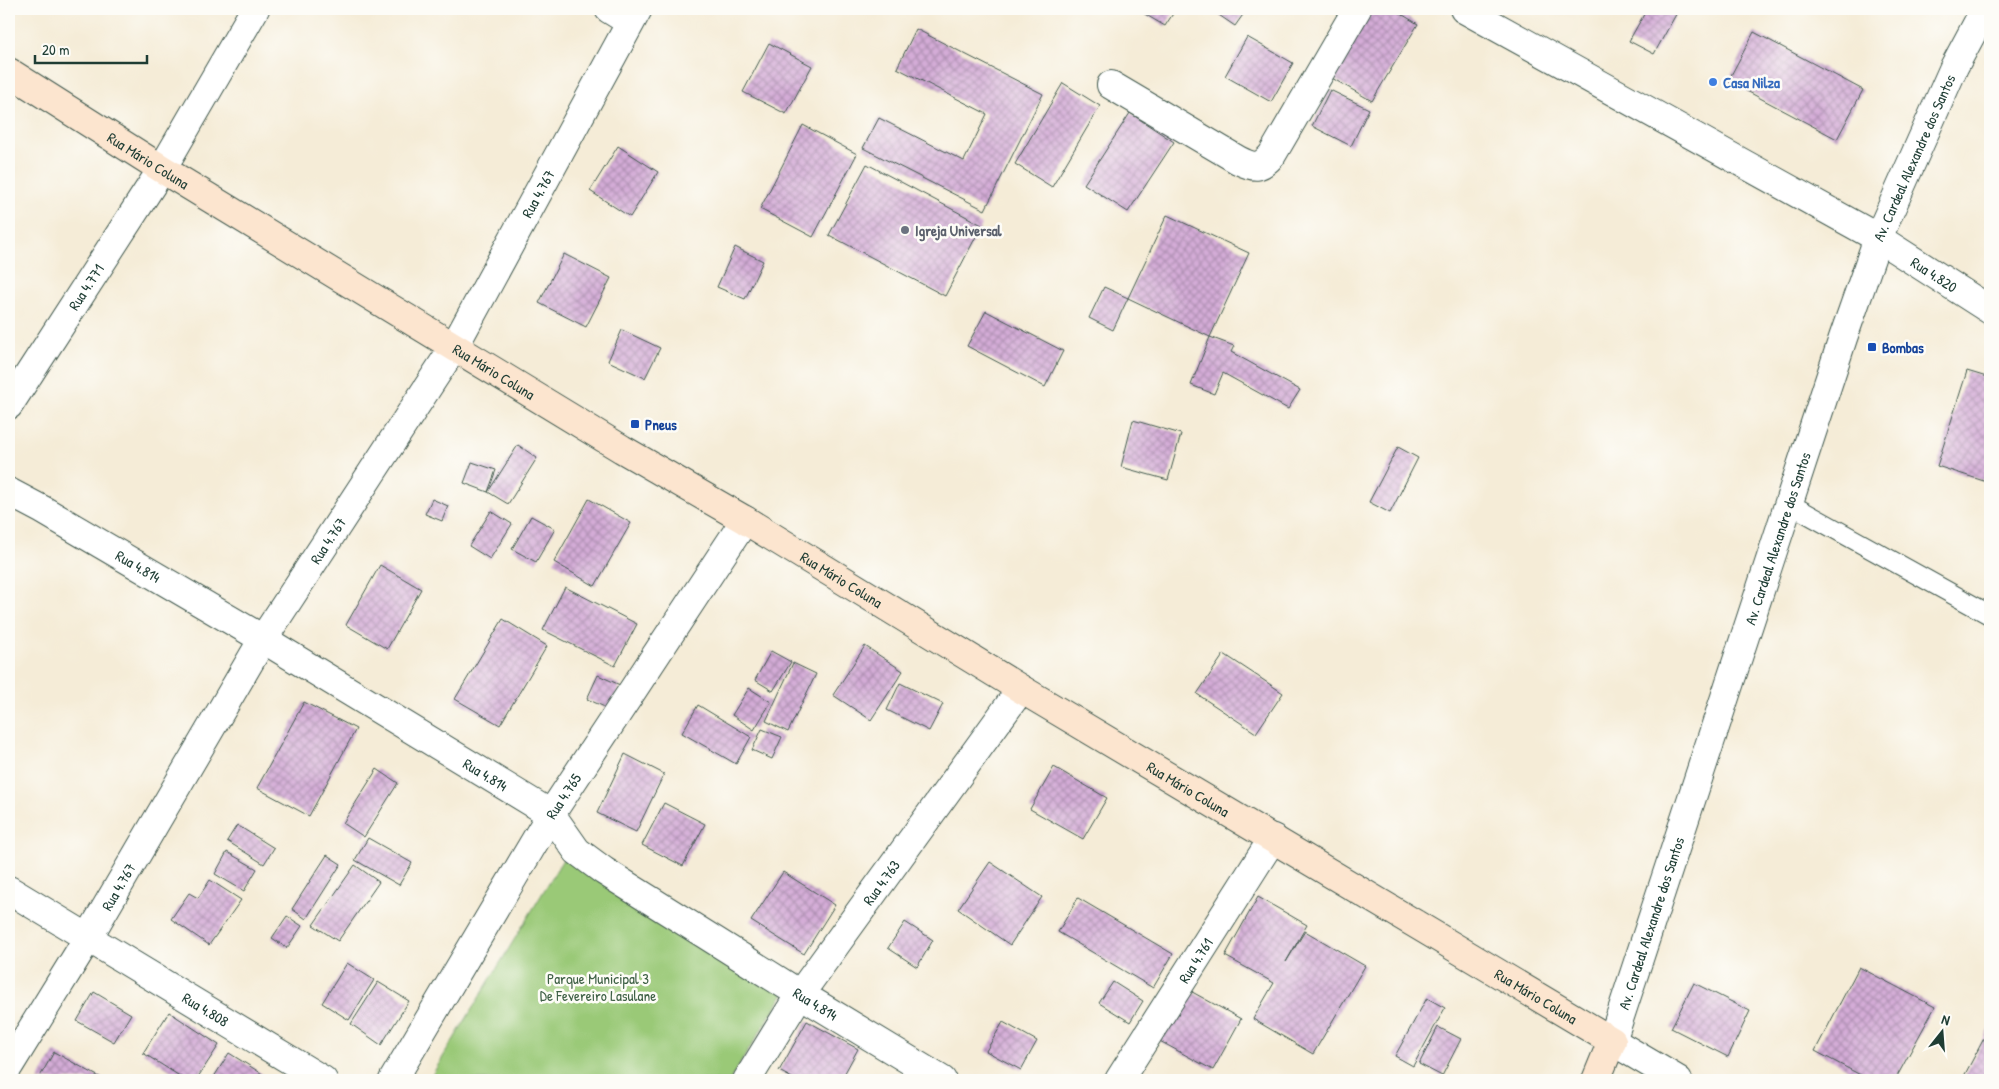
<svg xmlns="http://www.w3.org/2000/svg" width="1999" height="1089" viewBox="0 0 1999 1089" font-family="'Patrick Hand',sans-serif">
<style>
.green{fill:#9ac977;stroke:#5c8356}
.building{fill:url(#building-cross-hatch)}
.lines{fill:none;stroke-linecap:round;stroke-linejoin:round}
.service-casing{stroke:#3f574c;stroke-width:21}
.minor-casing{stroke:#3f574c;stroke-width:30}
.tertiary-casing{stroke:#3f574c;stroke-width:30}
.secondary-casing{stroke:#3f574c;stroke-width:30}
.service{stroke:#fff;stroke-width:19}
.minor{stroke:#fff;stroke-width:28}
.tertiary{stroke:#fff;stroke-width:28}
.secondary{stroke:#fce5cf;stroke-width:28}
.shop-dot{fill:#3f7fe0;stroke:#fdfcf7;stroke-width:2}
.worship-dot{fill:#6b7280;stroke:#fdfcf7;stroke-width:2}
.transit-dot{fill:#1a4fb4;stroke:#fdfcf7;stroke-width:2}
.labels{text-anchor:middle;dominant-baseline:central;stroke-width:5;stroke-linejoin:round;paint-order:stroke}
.shop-label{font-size:15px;font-weight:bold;fill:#366cbe;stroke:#fdfcf7;text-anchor:start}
.street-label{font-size:15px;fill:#1f3d34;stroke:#fdfcf7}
.worship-label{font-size:15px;font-weight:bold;fill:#5b616d;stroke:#fdfcf7;text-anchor:start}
.transit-label{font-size:15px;font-weight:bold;fill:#164399;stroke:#fdfcf7;text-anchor:start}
.park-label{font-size:15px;fill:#3e6045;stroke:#fdfcf7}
</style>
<defs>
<pattern id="building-cross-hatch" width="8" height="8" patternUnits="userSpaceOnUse" patternTransform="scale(1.25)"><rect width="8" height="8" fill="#d4acd7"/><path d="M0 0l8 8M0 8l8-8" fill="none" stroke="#ab8daf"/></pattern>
</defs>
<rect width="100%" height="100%" fill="#fdfcf7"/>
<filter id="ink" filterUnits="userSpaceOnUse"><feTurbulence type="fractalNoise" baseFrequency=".02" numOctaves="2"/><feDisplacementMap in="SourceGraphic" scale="10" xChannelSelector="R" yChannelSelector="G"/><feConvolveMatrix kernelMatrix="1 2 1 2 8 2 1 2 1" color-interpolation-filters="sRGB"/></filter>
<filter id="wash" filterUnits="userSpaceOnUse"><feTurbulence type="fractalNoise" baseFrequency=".0096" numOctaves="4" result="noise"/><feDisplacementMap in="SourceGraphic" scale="20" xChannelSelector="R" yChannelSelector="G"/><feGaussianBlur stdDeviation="1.12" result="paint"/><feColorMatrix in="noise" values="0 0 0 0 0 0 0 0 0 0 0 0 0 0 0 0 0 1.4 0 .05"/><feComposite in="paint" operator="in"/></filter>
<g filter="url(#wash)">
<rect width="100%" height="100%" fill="#f5ecd7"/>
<!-- green -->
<path class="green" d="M565,856L786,990L730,1080H429Z"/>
<g id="blocks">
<!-- building -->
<g class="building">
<path d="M1136,9H1176L1165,26Z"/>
<path d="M1210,9H1247L1235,26Z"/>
<path d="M1369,9H1393L1418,24L1372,101L1330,77Z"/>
<path d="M1647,9H1679L1654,54L1629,41Z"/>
<path d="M916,29L1043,94L985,210L863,148L879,118L964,161L987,114L897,68Z"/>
<path d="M1754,32L1863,90L1837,139L1728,81Z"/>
<path d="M1247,37L1293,63L1271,102L1225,76Z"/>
<path d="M769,43L812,66L786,114L743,92Z"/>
<path d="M1063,83L1100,106L1052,187L1015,164Z"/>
<path d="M1330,90L1369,109L1351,146L1312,126Z"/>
<path d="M1130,113L1174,142L1128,212L1084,184Z"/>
<path d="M803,125L857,154L813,237L760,209Z"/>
<path d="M618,146L658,172L630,217L590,191Z"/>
<path d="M867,164L982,225L945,296L829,235Z"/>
<path d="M1167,215L1249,253L1210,337L1234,346L1231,352L1300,390L1288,409L1223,373L1214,394L1191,385L1210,337L1128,298L1113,330L1089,318L1104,287L1128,298Z"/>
<path d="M735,247L763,261L745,299L717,287Z"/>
<path d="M564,254L611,278L586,327L539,303Z"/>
<path d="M986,311L1063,351L1045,387L967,346Z"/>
<path d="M622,330L660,348L645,378L608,361Z"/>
<path d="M1967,371L1990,378V483L1937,466Z"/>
<path d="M1133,420L1181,434L1168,480L1121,467Z"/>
<path d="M518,445L537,458L508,504L488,492Z"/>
<path d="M1398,447L1418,458L1390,513L1369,502Z"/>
<path d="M472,462L496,470L488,492L464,483Z"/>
<path d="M432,499L448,506L442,521L425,514Z"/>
<path d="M589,499L631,523L595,586L554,562Z"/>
<path d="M491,511L512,524L490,559L469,546Z"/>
<path d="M531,516L555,529L536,562L512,549Z"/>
<path d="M380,565L421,589L387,649L346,625Z"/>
<path d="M565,587L637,624L615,666L543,630Z"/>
<path d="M503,619L547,646L500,725L455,699Z"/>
<path d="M865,646L903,671L871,720L833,695Z"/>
<path d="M771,651L791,662L773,691L755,680Z"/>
<path d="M1224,654L1283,693L1256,733L1197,694Z"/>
<path d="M793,663L816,674L788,732L766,721Z"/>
<path d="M598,675L620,685L609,709L587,699Z"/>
<path d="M900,683L943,704L929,731L887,710Z"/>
<path d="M749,688L771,702L754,730L732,715Z"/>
<path d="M304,702L356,729L309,816L257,788Z"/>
<path d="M698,705L751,737L736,764L682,733Z"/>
<path d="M762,729L782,737L772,759L752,750Z"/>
<path d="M625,754L664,774L636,832L597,813Z"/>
<path d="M1054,767L1107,798L1083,839L1030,809Z"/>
<path d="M377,769L398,783L364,837L343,823Z"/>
<path d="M664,803L705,824L683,866L642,845Z"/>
<path d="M237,825L274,848L264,864L227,841Z"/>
<path d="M368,838L412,863L399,885L355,860Z"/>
<path d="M227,852L257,869L244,891L215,874Z"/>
<path d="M327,855L341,864L306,919L292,909Z"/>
<path d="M990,862L1042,897L1010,945L958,909Z"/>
<path d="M355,865L379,882L338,941L313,925Z"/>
<path d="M783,872L835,905L804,954L751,921Z"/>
<path d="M210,880L241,900L209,945L171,919L189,893L198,898Z"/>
<path d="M1258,897L1307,925L1286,962L1305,931L1365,966L1313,1054L1253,1019L1274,983L1225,956Z"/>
<path d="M1078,898L1173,954L1153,988L1058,932Z"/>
<path d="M287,916L302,926L287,948L272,938Z"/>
<path d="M905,922L933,940L917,967L888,948Z"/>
<path d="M347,963L374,980L349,1020L322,1003Z"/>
<path d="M1859,967L1935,1007L1895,1080H1870L1815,1051Z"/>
<path d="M378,982L409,1001L381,1045L351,1024Z"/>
<path d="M1113,982L1143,1001L1130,1022L1099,1003Z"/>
<path d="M1694,983L1750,1011L1728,1057L1671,1028Z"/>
<path d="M1185,988L1241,1019L1213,1070L1156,1039Z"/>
<path d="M94,992L131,1014L114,1042L77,1021Z"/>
<path d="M1427,998L1445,1008L1413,1066L1395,1056Z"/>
<path d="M169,1012L219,1045L196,1080H186L143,1053Z"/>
<path d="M807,1021L858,1049L841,1080H796L779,1071Z"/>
<path d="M1003,1022L1037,1041L1021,1070L986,1051Z"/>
<path d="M1438,1027L1461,1039L1442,1076L1419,1064Z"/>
<path d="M1990,1027V1080H1966L1963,1078Z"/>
<path d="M54,1052L105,1080H38Z"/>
<path d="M229,1053L272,1080H212Z"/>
</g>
</g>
</g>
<g filter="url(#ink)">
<use href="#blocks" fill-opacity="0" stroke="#3f574c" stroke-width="1"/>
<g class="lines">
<defs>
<path id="service" d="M1788,503L1990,615"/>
<g id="minor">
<path d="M609,9L630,22"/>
<path id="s1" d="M1464,9L1878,238L1990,310"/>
<path d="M1111,85L1238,160C1254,168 1260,169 1272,155L1357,9"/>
<path id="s2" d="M454,347L638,9"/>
<path id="s3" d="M9,405L162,169L255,9"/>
<path id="s4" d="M9,492L43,510L263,639L551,814L577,851L604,871L800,994L942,1080"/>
<path id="s5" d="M9,890L323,1080"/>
<path d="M1612,1041L1678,1080"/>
<path id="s6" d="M393,1080L551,814L745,520"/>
<path id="s7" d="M747,1080L800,994L1021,689"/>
<path id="s8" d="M1119,1080L1273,838"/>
</g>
<g id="tertiary">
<path id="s9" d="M1612,1041L1843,338L1878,238L1954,67L1985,9"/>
<path id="s10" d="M9,1066L88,938L263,639L454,347"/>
</g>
<g id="secondary">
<path id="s11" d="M9,72L162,169L622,449L745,520L1021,689L1612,1041L1596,1080"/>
</g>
</defs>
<!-- service casing -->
<use href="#service" class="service-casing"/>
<!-- minor casing -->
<use href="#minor" class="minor-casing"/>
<!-- tertiary casing -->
<use href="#tertiary" class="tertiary-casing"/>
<!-- secondary casing -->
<use href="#secondary" class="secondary-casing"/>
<!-- service -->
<use href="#service" class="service"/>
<!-- minor -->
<use href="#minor" class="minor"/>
<!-- tertiary -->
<use href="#tertiary" class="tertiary"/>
<!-- secondary -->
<use href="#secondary" class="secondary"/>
</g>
</g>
<!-- markers -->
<circle class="shop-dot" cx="1713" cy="82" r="5"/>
<circle class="worship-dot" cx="905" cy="230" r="5"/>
<g class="transit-dot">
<rect x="1867" y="342" width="10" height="10" rx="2.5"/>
<rect x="630" y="419" width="10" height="10" rx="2.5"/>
</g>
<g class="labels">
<!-- shop labels -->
<g class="shop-label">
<text x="1723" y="82">Casa Nilza</text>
</g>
<!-- street labels -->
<g class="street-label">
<text stroke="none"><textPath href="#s9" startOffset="934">Av. Cardeal Alexandre dos Santos</textPath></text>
<text stroke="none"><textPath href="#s11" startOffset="165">Rua Mário Coluna</textPath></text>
<text stroke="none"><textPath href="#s2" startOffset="175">Rua 4.767</textPath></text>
<text stroke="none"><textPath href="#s1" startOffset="540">Rua 4.820</textPath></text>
<text stroke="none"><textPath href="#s3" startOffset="141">Rua 4.771</textPath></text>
<text stroke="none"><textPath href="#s11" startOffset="570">Rua Mário Coluna</textPath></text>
<text stroke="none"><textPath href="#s9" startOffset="529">Av. Cardeal Alexandre dos Santos</textPath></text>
<text stroke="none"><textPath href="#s10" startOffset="615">Rua 4.767</textPath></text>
<text stroke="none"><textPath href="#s4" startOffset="149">Rua 4.814</textPath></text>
<text stroke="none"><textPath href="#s11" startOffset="975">Rua Mário Coluna</textPath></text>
<text stroke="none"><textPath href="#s4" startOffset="554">Rua 4.814</textPath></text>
<text stroke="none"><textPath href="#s11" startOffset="1380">Rua Mário Coluna</textPath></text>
<text stroke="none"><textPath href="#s6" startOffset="331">Rua 4.765</textPath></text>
<text stroke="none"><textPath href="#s7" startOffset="239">Rua 4.763</textPath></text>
<text stroke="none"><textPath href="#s10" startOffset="210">Rua 4.767</textPath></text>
<text stroke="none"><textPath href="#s9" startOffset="124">Av. Cardeal Alexandre dos Santos</textPath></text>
<text stroke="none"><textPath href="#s8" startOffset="142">Rua 4.761</textPath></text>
<text stroke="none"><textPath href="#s11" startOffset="1785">Rua Mário Coluna</textPath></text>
<text stroke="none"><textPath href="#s4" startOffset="959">Rua 4.814</textPath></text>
<text stroke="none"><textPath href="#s5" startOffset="230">Rua 4.808</textPath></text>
</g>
<!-- worship labels -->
<g class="worship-label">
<text x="915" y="230">Igreja Universal</text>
</g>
<!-- transit labels -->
<g class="transit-label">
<text x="1882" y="347">Bombas</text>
<text x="645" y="424">Pneus</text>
</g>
<!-- park labels -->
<g class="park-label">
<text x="598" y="978">Parque Municipal 3<tspan x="598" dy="17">De Fevereiro Lasulane</tspan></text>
</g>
</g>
<!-- margin -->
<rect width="1999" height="1089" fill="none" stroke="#fdfcf7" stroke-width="30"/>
<!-- north arrow -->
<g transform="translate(1942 1032) rotate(17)" stroke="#fdfcf7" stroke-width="4" paint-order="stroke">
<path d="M0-4L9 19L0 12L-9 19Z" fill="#1f3d34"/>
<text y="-8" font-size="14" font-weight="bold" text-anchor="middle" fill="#1f3d34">N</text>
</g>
<!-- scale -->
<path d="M35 55v8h112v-8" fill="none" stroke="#1f3d34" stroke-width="2.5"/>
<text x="42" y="55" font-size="15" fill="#1f3d34" stroke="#fdfcf7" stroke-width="4" paint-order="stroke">20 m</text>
</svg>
